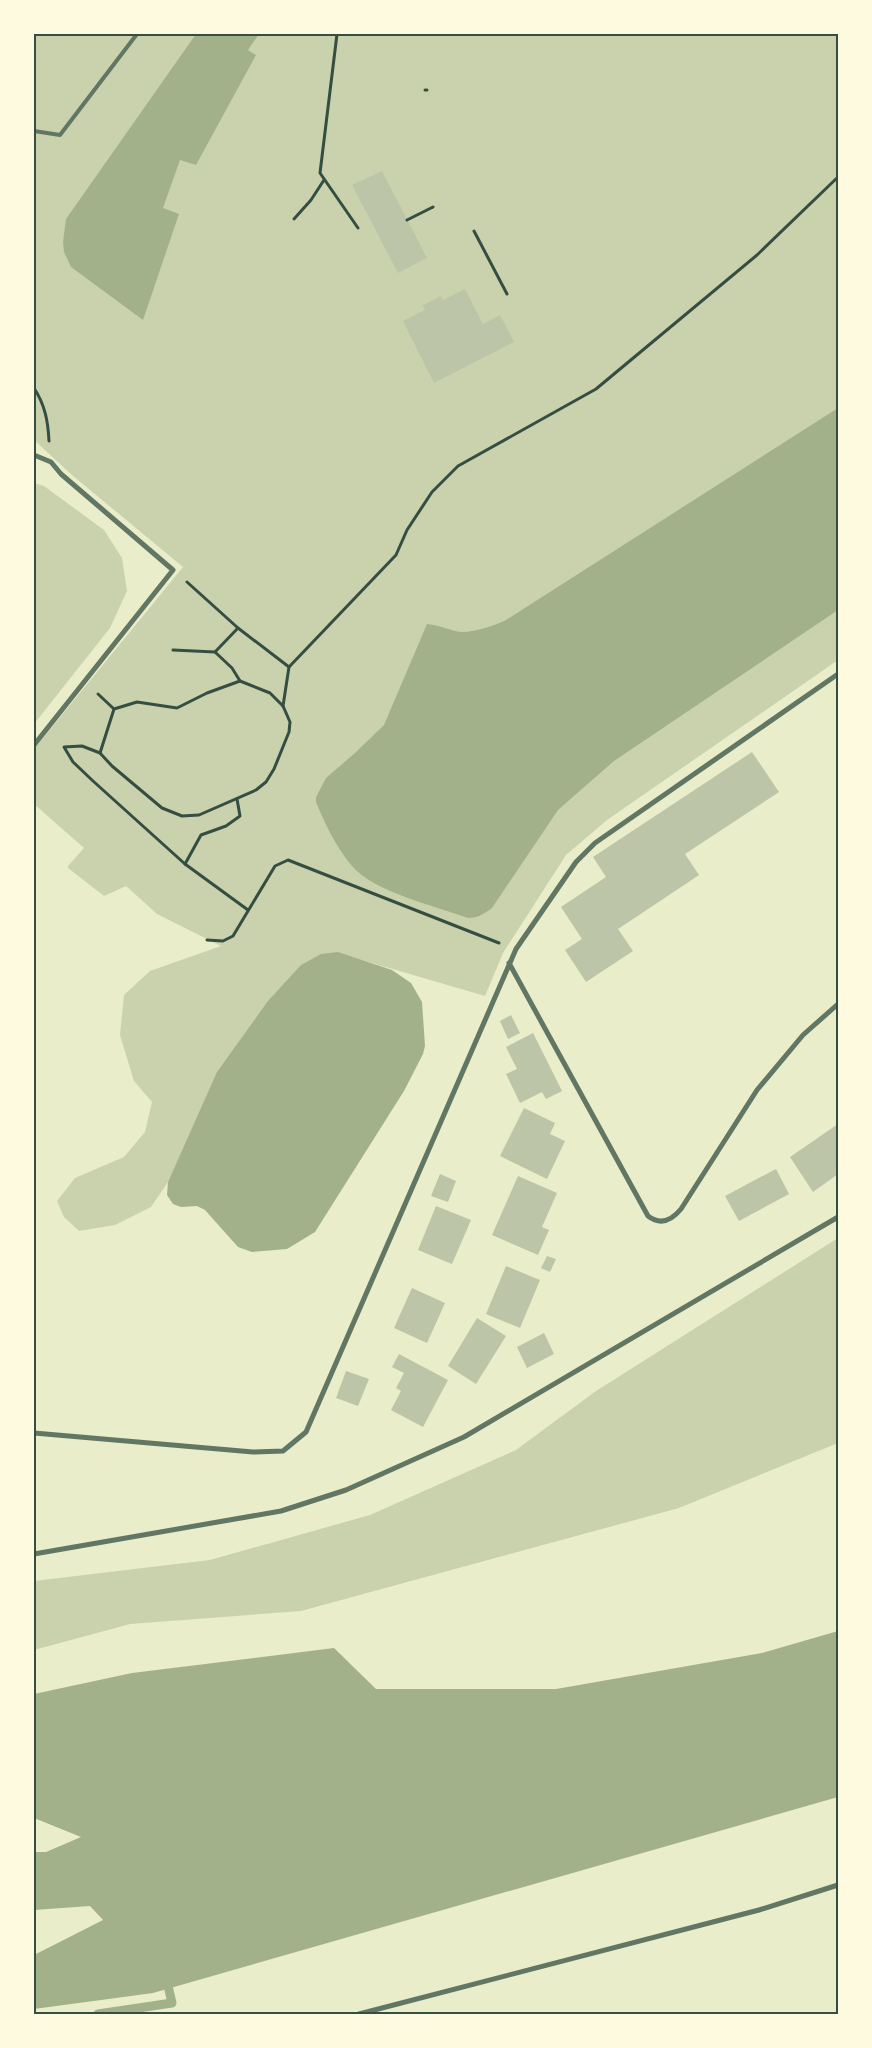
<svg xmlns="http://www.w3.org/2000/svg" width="872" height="2048" viewBox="0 0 872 2048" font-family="'Asap Condensed',sans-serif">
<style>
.green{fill:#cad2ad}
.water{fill:#a3b18a}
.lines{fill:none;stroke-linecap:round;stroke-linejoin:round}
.stream{stroke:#a3b18a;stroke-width:9}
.building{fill:#bcc5a7}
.path{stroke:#344e41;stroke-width:3}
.service{stroke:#617663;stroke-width:4}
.minor{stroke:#617663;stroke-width:5}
.neatline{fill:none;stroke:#344e41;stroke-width:2}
</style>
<rect width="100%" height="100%" fill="#e9edc9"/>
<!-- green -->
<g class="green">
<path d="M34,34H838V660L607,820L566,855L503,953L485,996L348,956L186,1145L168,1182L151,1207L115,1225L79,1231L64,1217L57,1201L75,1178L124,1157L145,1132L152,1102L134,1081L120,1035L124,995L150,971L221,946L157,914L126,886L104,896L68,868V866L84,848L34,804V749L183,567L72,475L34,440Z"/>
<path d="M34,483L44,486L104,530L122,558L127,591L110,628L34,724Z"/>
<path d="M838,1238V1443L679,1508L301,1611L130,1624L34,1650V1581L210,1560L370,1515L516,1450L596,1391Z"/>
</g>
<!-- water -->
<g class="water">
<path d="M196,34H259L248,50L256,55L196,165L180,160L163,208L179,214L143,320L71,267L64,252L63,242L66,219Z"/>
<path d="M838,408V610L614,761L558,810L492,908C484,914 478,918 468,918C435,906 374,892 352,866C336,847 325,824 316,802V797L326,778L355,753L384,725L427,624C441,625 453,632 463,632C475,632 496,625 506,620Z"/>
<path d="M338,952L392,970L411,983L422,1002L425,1046L423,1054L404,1091L315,1232L287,1249L252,1252L238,1247L205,1210L197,1206L181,1207L173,1204L167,1195L168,1182L217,1072L268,1001L301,965L321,954Z"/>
<path d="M838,1631V1797L153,1993L34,2009V1955L103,1920L90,1906L34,1910V1852H46L81,1837L34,1818V1694L132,1673L334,1648L376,1689H556L762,1653Z"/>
</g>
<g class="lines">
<!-- stream -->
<path class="stream" d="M98,2014L172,2003L166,1977"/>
</g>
<!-- building -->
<g class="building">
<path d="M382,171L427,258L398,273L352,185Z"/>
<path d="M465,289L483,324L500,315L514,342L434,383L403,321L425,310L423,305L441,296L443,300Z"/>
<path d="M752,752L779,792L685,854L699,875L618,929L633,951L586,982L565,950L582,939L561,907L606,877L593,857Z"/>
<path d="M511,1015L520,1033L508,1039L500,1021Z"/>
<path d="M533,1033L562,1091L546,1099L542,1092L520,1103L506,1074L517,1069L506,1047Z"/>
<path d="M524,1108L555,1123L550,1134L565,1141L547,1179L500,1156Z"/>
<path d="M838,1124V1174L813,1192L790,1157Z"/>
<path d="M776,1169L789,1194L739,1221L725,1196Z"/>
<path d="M440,1174L456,1181L448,1202L431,1196Z"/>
<path d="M518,1176L557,1193L542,1227L549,1230L538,1255L492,1235Z"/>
<path d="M436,1206L471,1220L452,1264L418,1250Z"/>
<path d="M547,1256L556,1259L550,1272L541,1268Z"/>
<path d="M506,1266L540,1280L520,1328L486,1314Z"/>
<path d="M412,1288L445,1303L427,1343L394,1328Z"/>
<path d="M477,1318L506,1336L476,1384L448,1366Z"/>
<path d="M544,1333L554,1354L527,1368L517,1347Z"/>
<path d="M399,1354L448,1380L423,1427L391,1410L401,1391L396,1388L404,1373L392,1367Z"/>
<path d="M346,1371L369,1379L358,1406L336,1398Z"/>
</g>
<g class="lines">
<!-- path -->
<g class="path">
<path d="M337,34L320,173L358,228"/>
<path d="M425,90H427"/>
<path d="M294,219L311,200L324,180"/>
<path d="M407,220L433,207"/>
<path d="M474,231L507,294"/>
<path d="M34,388C45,405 48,421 49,441"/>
<path d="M187,582L238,628L289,667"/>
<path d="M238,628L215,652L232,668L240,681L270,693L283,706L290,722L289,732L274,769L266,782L256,790L199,815L182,816L162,808L112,766L100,753L82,746L64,747L73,762L93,781L185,864L248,910"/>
<path d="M173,650L215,652"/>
<path d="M98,694L114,709"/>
<path d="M283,706L289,667L396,555L407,530L432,492L458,466L596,389L757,255L838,177"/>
<path d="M100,753L114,709L137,702L177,708L207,693L240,681"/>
<path d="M185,864L201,835L226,826L240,816L237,799"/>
<path d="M207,940L223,941L233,936L275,866L288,860L499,943"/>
</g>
<!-- service -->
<path class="service" d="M34,131L60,135L137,34"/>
<!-- minor -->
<g class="minor">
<path d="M34,455L51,462L61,474L173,570L34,745"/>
<path d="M509,963L648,1216C661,1226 672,1220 681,1209L757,1090L803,1035L838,1004"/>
<path d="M34,1433L253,1452L283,1451L306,1432L516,949L576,862L595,843L838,674"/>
<path d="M34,1554L281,1511L346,1490L464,1437L838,1217"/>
<path d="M359,2014L759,1910L838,1885"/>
</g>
</g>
<!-- border -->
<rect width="872" height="2048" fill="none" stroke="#fefae0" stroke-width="70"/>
<rect x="35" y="35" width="802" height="1978" class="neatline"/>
</svg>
